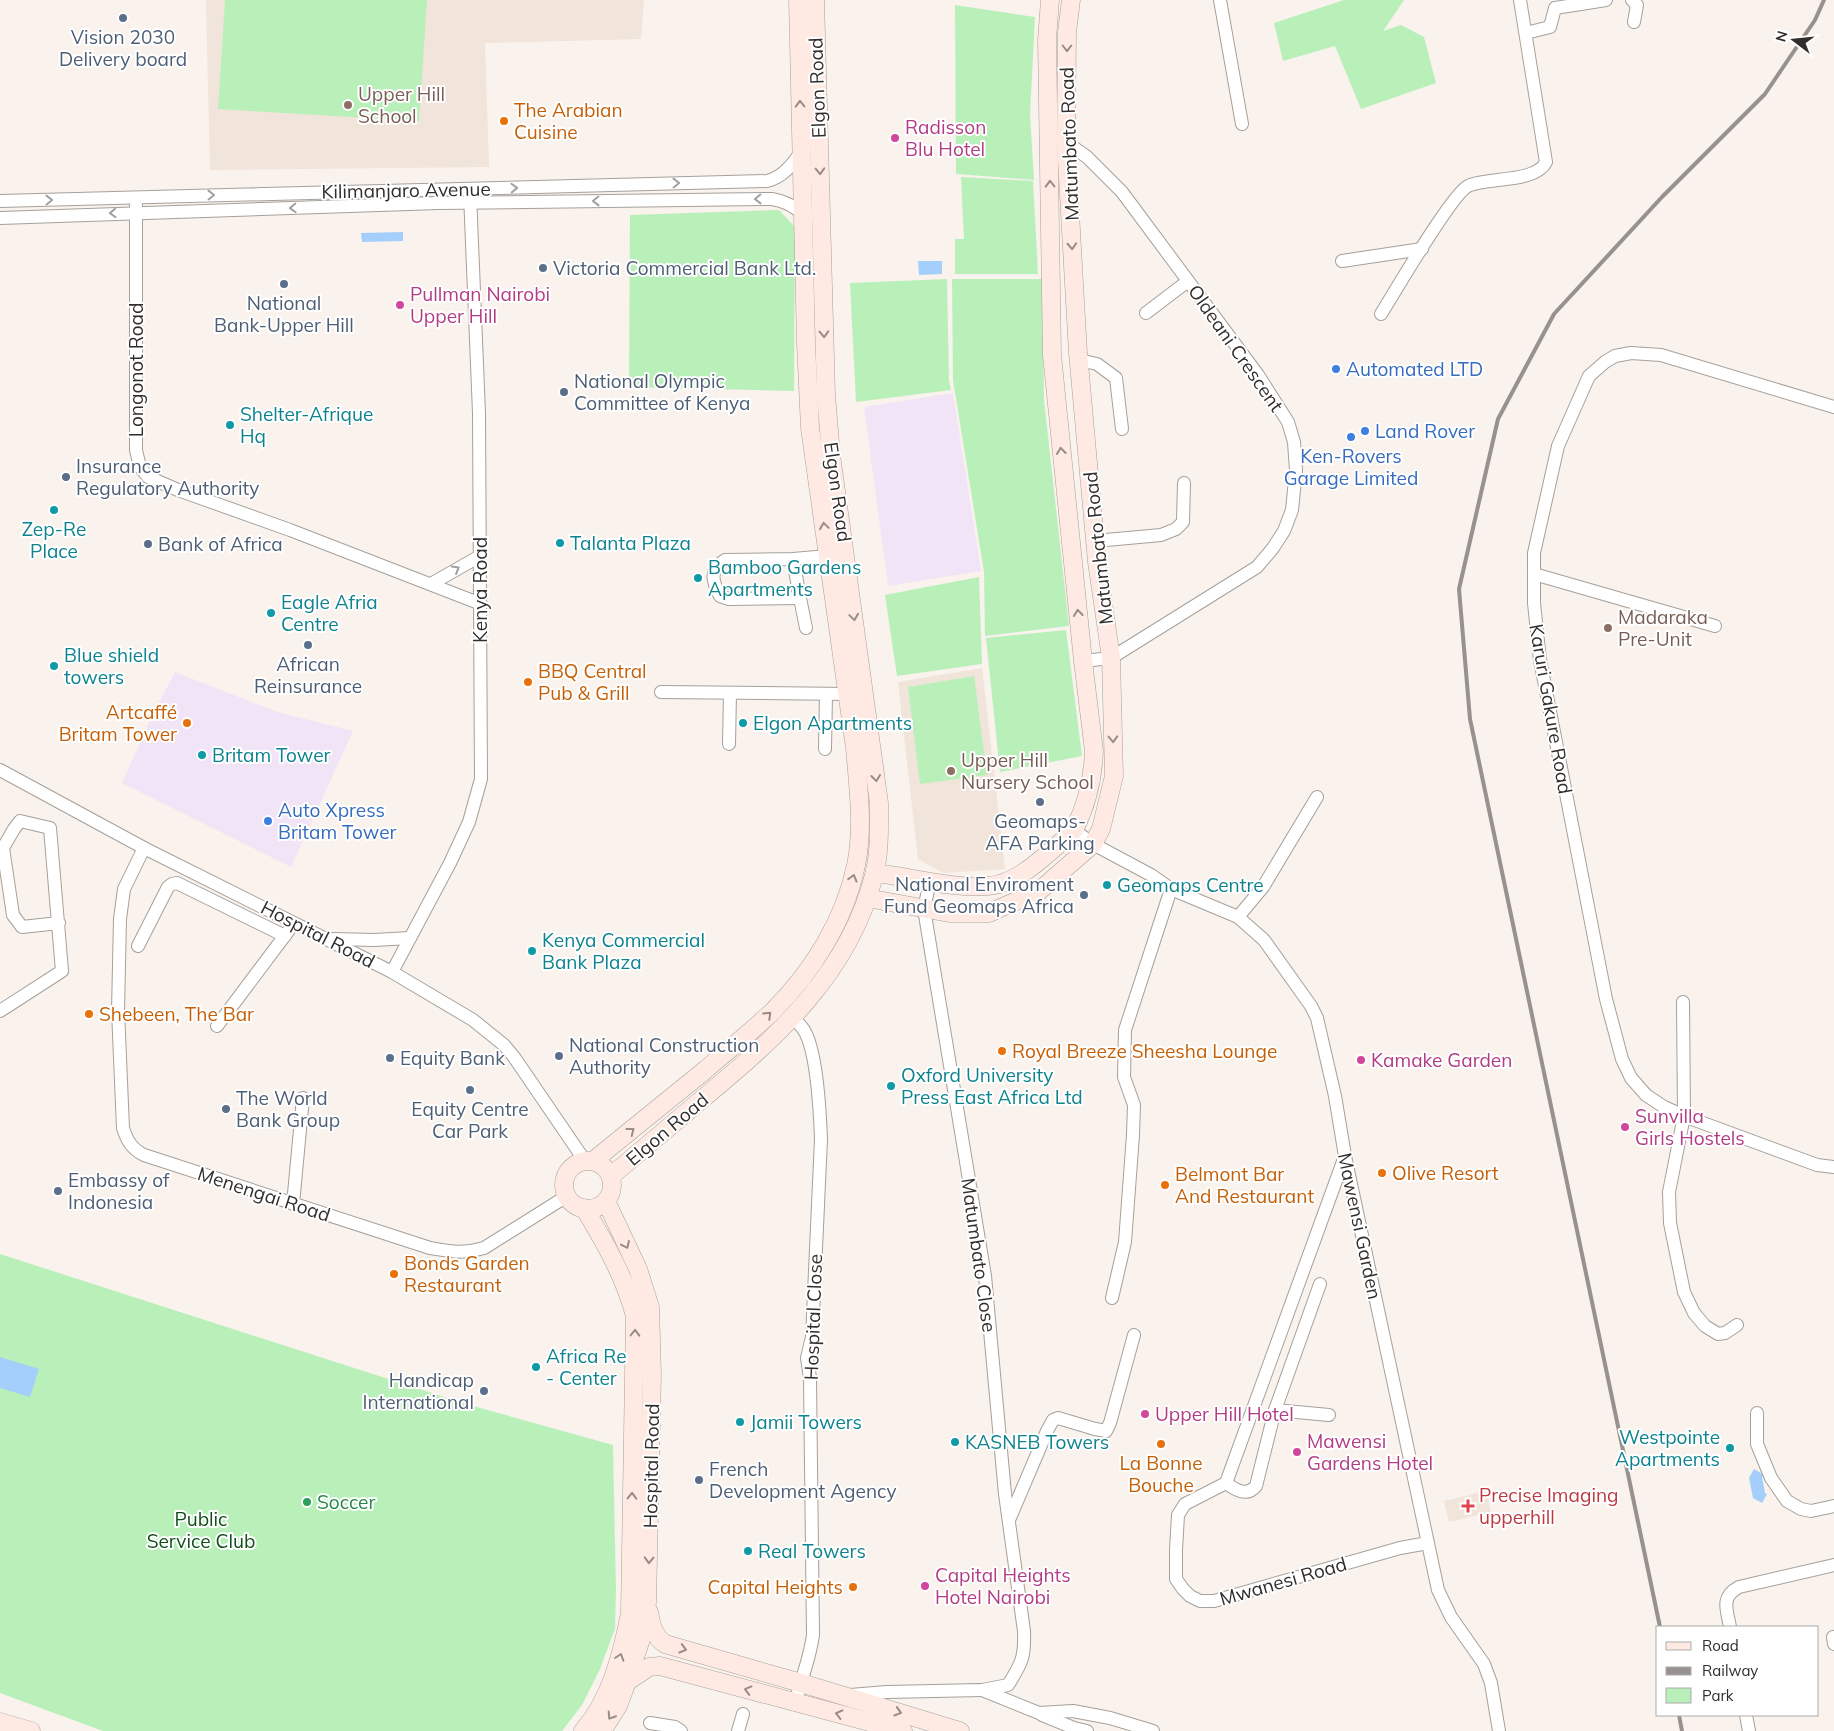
<svg xmlns="http://www.w3.org/2000/svg" width="1834" height="1731" viewBox="0 0 1834 1731" font-family="Mulish,sans-serif">
<style>
.commercial{fill:#f2e4f7}
.built{fill:#f1e4da}
.green{fill:#b9f0ba}
.water{fill:#a4cffd}
.lines{fill:none;stroke-linecap:round;stroke-linejoin:round}
.street-casing{stroke:#a6a09b;stroke-width:14}
.secondary-casing{stroke:#a6a09b;stroke-width:19}
.street{stroke:#fff;stroke-width:12}
.secondary{stroke:#feeae3;stroke-width:18}
.rail{stroke:#97928f;stroke-width:4}
.oneway{stroke:#978c87}
.oneway2{stroke:#a2a0a0}
.service-dot{fill:#5c6f8a;stroke:#fff;stroke-width:2}
.education-dot{fill:#8d6e63;stroke:#fff;stroke-width:2}
.food-dot{fill:#e8710a;stroke:#fff;stroke-width:2}
.hotel-dot{fill:#d1479c;stroke:#fff;stroke-width:2}
.shop-dot{fill:#3f7fe0;stroke:#fff;stroke-width:2}
.culture-dot{fill:#0f9aa8;stroke:#fff;stroke-width:2}
.leisure-dot{fill:#2e9e5b;stroke:#fff;stroke-width:2}
.health-dot{fill:#e0444e;stroke:#fff;stroke-width:2}
.labels{text-anchor:middle;dominant-baseline:central;stroke-width:4;stroke-linejoin:round;paint-order:stroke}
.service-label{font-size:19px;fill:#4e5e75;stroke:#fff;text-anchor:start}
.street-label{font-size:19px;fill:#302d2b;stroke:#fff}
.education-label{font-size:19px;fill:#785e54;stroke:#fff;text-anchor:start}
.food-label{font-size:19px;fill:#c56008;stroke:#fff;text-anchor:start}
.hotel-label{font-size:19px;fill:#b23c85;stroke:#fff;text-anchor:start}
.shop-label{font-size:19px;fill:#366cbe;stroke:#fff;text-anchor:start}
.culture-label{font-size:19px;fill:#0d838f;stroke:#fff;text-anchor:start}
.health-label{font-size:19px;fill:#be3a42;stroke:#fff;text-anchor:start}
.leisure-label{font-size:19px;fill:#27864d;stroke:#fff;text-anchor:start}
.park-label{font-size:19px;fill:#104e19;stroke:#fff}
</style>
<rect width="100%" height="100%" fill="#f9f2ed"/>
<!-- commercial -->
<g class="commercial">
<path d="M953,393L981,571L888,586L864,407Z"/>
<path d="M175,672L277,712L353,731L291,867L122,783L152,716Z"/>
</g>
<!-- built -->
<g class="built">
<path d="M206,0H644L641,39L485,43L489,167L210,170Z"/>
<path d="M982,668L1005,869L943,873L918,859L898,682Z"/>
<path d="M1486,1491L1491,1512L1449,1522L1444,1501Z"/>
</g>
<!-- green -->
<g class="green">
<path d="M225,0H427L419,121L218,109Z"/>
<path d="M1344,0H1404L1383,31L1401,25L1424,37L1436,83L1361,109L1335,46L1283,61L1274,23Z"/>
<path d="M955,5L1035,17L1030,115L1034,180L956,174Z"/>
<path d="M961,177L1033,181L1038,274H955V239H964Z"/>
<path d="M779,210L795,227L794,391L629,387L630,215Z"/>
<path d="M947,279L949,380L951,390L856,402L850,283Z"/>
<path d="M952,279H1042L1044,400L1069,626L985,636L984,572L953,380Z"/>
<path d="M979,577L982,664L897,676L885,595Z"/>
<path d="M1066,630L1082,756L1000,772L986,638Z"/>
<path d="M974,676L987,775L920,784L908,687Z"/>
<path d="M0,1254L466,1404L613,1445L616,1591L615,1629L600,1669L582,1705L562,1731H103L0,1693Z"/>
</g>
<!-- water -->
<g class="water">
<path d="M403,232V241L362,242L361,233Z"/>
<path d="M918,261H942V274L919,275Z"/>
<path d="M0,1357L39,1369L30,1397L0,1388Z"/>
<path d="M1754,1469L1764,1475L1762,1477L1765,1493L1767,1494L1762,1503L1753,1498L1749,1478Z"/>
</g>
<g class="lines">
<defs>
<g id="street">
<path d="M1220,0L1242,124"/>
<path d="M1632,0L1637,5L1634,22"/>
<path d="M1526,33L1550,27L1555,8L1606,0"/>
<path d="M1066,142L1087,157L1122,192L1258,375L1288,422L1294,442L1296,470L1292,510L1284,531L1273,548L1257,567L1111,658L1083,661"/>
<path d="M0,201L767,181C783,177 792,165 801,152"/>
<path d="M136,205V450L140,467L148,477L178,490L290,530L481,604"/>
<path d="M0,218L438,203L772,199C785,201 793,206 803,214"/>
<path d="M1342,261L1422,249"/>
<path d="M1146,313L1188,281"/>
<path d="M1381,314C1394,293 1452,194 1468,186C1487,177 1536,183 1546,162L1520,0"/>
<path d="M1079,360L1097,364L1116,378L1122,429"/>
<path d="M1834,407L1661,355L1631,353L1615,356L1605,362L1589,376L1558,446L1534,553V603L1540,660L1606,999L1622,1059L1631,1078L1646,1095L1664,1107L1684,1116L1817,1165L1834,1167"/>
<path d="M1095,541L1161,535L1176,529L1183,522L1184,483"/>
<path d="M793,559L800,598L729,599L720,596C712,581 709,570 725,560L793,559L828,556"/>
<path d="M1534,574L1715,626"/>
<path d="M431,584L480,556"/>
<path d="M800,598L806,628"/>
<path d="M661,692L848,694"/>
<path d="M729,744L730,693"/>
<path d="M825,749L826,694"/>
<path d="M0,770L144,848L392,972L473,1020L504,1045L514,1057L585,1161"/>
<path d="M1074,830L1093,844L1151,875L1171,889L1238,917L1264,940L1311,1006L1317,1018L1335,1096L1345,1156L1438,1590L1451,1617L1484,1664L1491,1683L1499,1731"/>
<path d="M144,848L124,889L120,919L118,1011L123,1128C127,1141 132,1149 144,1155L430,1248C453,1252 461,1254 484,1248L567,1196"/>
<path d="M1238,917L1263,887L1317,797"/>
<path d="M333,939L374,940L410,938"/>
<path d="M138,946L168,887L172,884L177,883L285,936"/>
<path d="M392,972L450,863L469,822L481,779L479,413L470,194"/>
<path d="M1683,1002L1684,1116L1669,1192L1670,1223L1684,1292L1694,1313L1705,1326L1718,1334L1725,1333L1737,1325"/>
<path d="M0,1011L62,971L50,828L20,821L14,829L3,848L13,915L22,927L59,923"/>
<path d="M792,1017C797,1022 802,1026 805,1032C817,1054 820,1113 821,1139L812,1337L807,1358L810,1378L813,1635C810,1658 801,1680 795,1703"/>
<path d="M217,1026L289,930"/>
<path d="M293,1204L303,1098"/>
<path d="M1112,1298L1125,1242L1133,1135L1134,1105L1124,1077L1125,1030L1171,889"/>
<path d="M1275,1410L1329,1415"/>
<path d="M1757,1413V1444L1771,1478L1787,1501L1801,1509L1811,1511L1834,1506"/>
<path d="M1226,1483L1185,1504L1178,1515L1176,1550V1579L1183,1589L1190,1596L1200,1601H1214L1400,1548L1428,1543"/>
<path d="M1226,1483L1345,1156"/>
<path d="M1226,1483C1235,1490 1247,1497 1256,1486L1275,1410L1320,1284"/>
<path d="M1009,1520L1047,1431L1053,1420L1058,1418L1095,1429L1106,1431L1110,1423L1134,1335"/>
<path d="M1730,1627C1727,1610 1720,1597 1739,1587L1834,1565"/>
<path d="M1833,1637L1834,1644"/>
<path d="M982,1690L1039,1713L1073,1711L1110,1718L1153,1731"/>
<path d="M850,1695L887,1692L982,1690L1008,1685C1022,1663 1025,1657 1024,1631L1005,1494L985,1276L924,909L930,881"/>
<path d="M1042,1715L1074,1728L1087,1731"/>
<path d="M1746,1715L1749,1731"/>
<path d="M650,1723L675,1727L681,1731"/>
<path d="M738,1731L743,1714"/>
</g>
<g id="secondary">
<path d="M875,873C911,877 952,889 988,886C1016,884 1039,861 1059,844C1064,839 1072,834 1075,828C1087,804 1093,777 1094,751L1083,661L1052,355L1047,40L1050,0"/>
<path d="M867,898L949,913H989L1039,891L1093,844L1101,829L1114,776L1111,658L1097,562L1078,353L1075,301L1066,142L1067,32L1071,0"/>
<path d="M593,1161C630,1131 667,1101 704,1071C727,1051 751,1032 773,1011C812,972 845,920 856,865C864,827 858,786 855,748L810,428L806,343L798,0"/>
<circle cx="588" cy="1185" r="24"/>
<path d="M611,1176C641,1151 671,1125 701,1100C776,1038 850,973 874,875C880,852 879,827 879,803L831,455L826,395L815,0"/>
<path d="M649,1612C651,1624 654,1637 665,1644L801,1683L960,1731"/>
<path d="M628,1681L649,1667L660,1666L903,1731"/>
<path d="M0,1722L31,1731"/>
<path d="M583,1731C611,1699 622,1654 630,1613L635,1316C625,1278 605,1242 584,1208"/>
<path d="M602,1731L618,1706L624,1690L643,1633L647,1602L652,1374L650,1307L638,1269L606,1201"/>
</g>
</defs>
<!-- street casing -->
<use href="#street" class="street-casing"/>
<!-- secondary casing -->
<use href="#secondary" class="secondary-casing"/>
<!-- street -->
<use href="#street" class="street"/>
<!-- secondary -->
<use href="#secondary" class="secondary"/>
<!-- rail -->
<g class="rail">
<path d="M1660,1627L1470,719L1459,589L1498,419L1554,314L1662,197L1765,94L1815,20L1824,0"/>
<path d="M1679,1715L1682,1731"/>
</g>
</g>
<!-- one-way arrows -->
<defs><path id="oneway-chevron" d="M-2-3.5L2.5 0L-2 3.5" fill="none" stroke-width="1.6" stroke-linecap="round" stroke-linejoin="round" transform="scale(1.25)"/></defs>
<g class="oneway">
<use href="#oneway-chevron" transform="translate(1067 48) rotate(90)"/>
<use href="#oneway-chevron" transform="translate(800 104) rotate(-91)"/>
<use href="#oneway-chevron" transform="translate(820 171) rotate(88)"/>
<use href="#oneway-chevron" transform="translate(1050 184) rotate(-91)"/>
<use href="#oneway-chevron" transform="translate(1072 246) rotate(87)"/>
<use href="#oneway-chevron" transform="translate(824 334) rotate(88)"/>
<use href="#oneway-chevron" transform="translate(1061 451) rotate(-96)"/>
<use href="#oneway-chevron" transform="translate(824 526) rotate(-98)"/>
<use href="#oneway-chevron" transform="translate(1078 613) rotate(-96)"/>
<use href="#oneway-chevron" transform="translate(854 617) rotate(82)"/>
<use href="#oneway-chevron" transform="translate(1113 739) rotate(88)"/>
<use href="#oneway-chevron" transform="translate(876 778) rotate(83)"/>
<use href="#oneway-chevron" transform="translate(853 878) rotate(-74)"/>
<use href="#oneway-chevron" transform="translate(768 1015) rotate(-44)"/>
<use href="#oneway-chevron" transform="translate(631 1131) rotate(-38)"/>
<use href="#oneway-chevron" transform="translate(626 1245) rotate(65)"/>
<use href="#oneway-chevron" transform="translate(635 1333) rotate(-89)"/>
<use href="#oneway-chevron" transform="translate(632 1496) rotate(-89)"/>
<use href="#oneway-chevron" transform="translate(649 1560) rotate(92)"/>
<use href="#oneway-chevron" transform="translate(683 1649) rotate(16)"/>
<use href="#oneway-chevron" transform="translate(620 1657) rotate(-72)"/>
<use href="#oneway-chevron" transform="translate(748 1690) rotate(-165)"/>
<use href="#oneway-chevron" transform="translate(898 1712) rotate(17)"/>
<use href="#oneway-chevron" transform="translate(839 1714) rotate(-166)"/>
<use href="#oneway-chevron" transform="translate(611 1716) rotate(123)"/>
</g>
<g class="oneway2">
<use href="#oneway-chevron" transform="translate(676 183) rotate(-1)"/>
<use href="#oneway-chevron" transform="translate(514 188) rotate(-2)"/>
<use href="#oneway-chevron" transform="translate(211 195) rotate(-1)"/>
<use href="#oneway-chevron" transform="translate(758 199) rotate(179)"/>
<use href="#oneway-chevron" transform="translate(49 200) rotate(-1)"/>
<use href="#oneway-chevron" transform="translate(596 201) rotate(179)"/>
<use href="#oneway-chevron" transform="translate(293 208) rotate(178)"/>
<use href="#oneway-chevron" transform="translate(113 213) rotate(178)"/>
<use href="#oneway-chevron" transform="translate(456 569) rotate(-30)"/>
</g>
<!-- markers -->
<g class="service-dot">
<circle cx="123" cy="18" r="5"/>
<circle cx="543" cy="268" r="5"/>
<circle cx="284" cy="284" r="5"/>
<circle cx="564" cy="392" r="5"/>
<circle cx="66" cy="477" r="5"/>
<circle cx="148" cy="544" r="5"/>
<circle cx="308" cy="645" r="5"/>
<circle cx="1040" cy="802" r="5"/>
<circle cx="1084" cy="895" r="5"/>
<circle cx="559" cy="1056" r="5"/>
<circle cx="390" cy="1058" r="5"/>
<circle cx="470" cy="1090" r="5"/>
<circle cx="226" cy="1109" r="5"/>
<circle cx="58" cy="1191" r="5"/>
<circle cx="484" cy="1391" r="5"/>
<circle cx="699" cy="1480" r="5"/>
</g>
<g class="education-dot">
<circle cx="348" cy="105" r="5"/>
<circle cx="1608" cy="628" r="5"/>
<circle cx="951" cy="771" r="5"/>
</g>
<g class="food-dot">
<circle cx="504" cy="121" r="5"/>
<circle cx="528" cy="682" r="5"/>
<circle cx="187" cy="723" r="5"/>
<circle cx="89" cy="1014" r="5"/>
<circle cx="1002" cy="1051" r="5"/>
<circle cx="1382" cy="1173" r="5"/>
<circle cx="1165" cy="1185" r="5"/>
<circle cx="394" cy="1274" r="5"/>
<circle cx="1161" cy="1444" r="5"/>
<circle cx="853" cy="1587" r="5"/>
</g>
<g class="hotel-dot">
<circle cx="895" cy="138" r="5"/>
<circle cx="400" cy="305" r="5"/>
<circle cx="1361" cy="1060" r="5"/>
<circle cx="1625" cy="1127" r="5"/>
<circle cx="1145" cy="1414" r="5"/>
<circle cx="1297" cy="1452" r="5"/>
<circle cx="925" cy="1586" r="5"/>
</g>
<g class="shop-dot">
<circle cx="1336" cy="369" r="5"/>
<circle cx="1365" cy="431" r="5"/>
<circle cx="1351" cy="437" r="5"/>
<circle cx="268" cy="821" r="5"/>
</g>
<g class="culture-dot">
<circle cx="230" cy="425" r="5"/>
<circle cx="54" cy="510" r="5"/>
<circle cx="560" cy="543" r="5"/>
<circle cx="698" cy="578" r="5"/>
<circle cx="271" cy="613" r="5"/>
<circle cx="54" cy="666" r="5"/>
<circle cx="743" cy="723" r="5"/>
<circle cx="202" cy="755" r="5"/>
<circle cx="1107" cy="885" r="5"/>
<circle cx="532" cy="951" r="5"/>
<circle cx="891" cy="1086" r="5"/>
<circle cx="536" cy="1367" r="5"/>
<circle cx="740" cy="1422" r="5"/>
<circle cx="955" cy="1442" r="5"/>
<circle cx="1730" cy="1448" r="5"/>
<circle cx="748" cy="1551" r="5"/>
</g>
<circle class="leisure-dot" cx="307" cy="1502" r="5"/>
<path class="health-dot" d="M1465.5 1498.5h5v5h5v5h-5v5h-5v-5h-5v-5h5z"/>
<g class="labels">
<!-- service labels -->
<g class="service-label">
<text x="123" y="37" text-anchor="middle">Vision 2030<tspan x="123" dy="22">Delivery board</tspan></text>
<text x="553" y="268">Victoria Commercial Bank Ltd.</text>
<text x="284" y="303" text-anchor="middle">National<tspan x="284" dy="22">Bank-Upper Hill</tspan></text>
<text x="574" y="381">National Olympic<tspan x="574" dy="22">Committee of Kenya</tspan></text>
<text x="76" y="466">Insurance<tspan x="76" dy="22">Regulatory Authority</tspan></text>
<text x="158" y="544">Bank of Africa</text>
<text x="308" y="664" text-anchor="middle">African<tspan x="308" dy="22">Reinsurance</tspan></text>
<text x="1040" y="821" text-anchor="middle">Geomaps-<tspan x="1040" dy="22">AFA Parking</tspan></text>
<text x="1074" y="884" text-anchor="end">National Enviroment<tspan x="1074" dy="22">Fund Geomaps Africa</tspan></text>
<text x="569" y="1045">National Construction<tspan x="569" dy="22">Authority</tspan></text>
<text x="400" y="1058">Equity Bank</text>
<text x="236" y="1098">The World<tspan x="236" dy="22">Bank Group</tspan></text>
<text x="470" y="1109" text-anchor="middle">Equity Centre<tspan x="470" dy="22">Car Park</tspan></text>
<text x="68" y="1180">Embassy of<tspan x="68" dy="22">Indonesia</tspan></text>
<text x="474" y="1380" text-anchor="end">Handicap<tspan x="474" dy="22">International</tspan></text>
<text x="709" y="1469">French<tspan x="709" dy="22">Development Agency</tspan></text>
</g>
<!-- street labels -->
<g class="street-label">
<text transform="translate(817 88) rotate(-92)">Elgon Road</text>
<text transform="translate(1069 144) rotate(-92)">Matumbato Road</text>
<text transform="translate(406 190) rotate(-1)">Kilimanjaro Avenue</text>
<text transform="translate(1236 348) rotate(55)">Oldeani Crescent</text>
<text transform="translate(136 370) rotate(-90)">Longonot Road</text>
<text transform="translate(838 492) rotate(82)">Elgon Road</text>
<text transform="translate(1098 548) rotate(-96)">Matumbato Road</text>
<text transform="translate(480 590) rotate(-90)">Kenya Road</text>
<text transform="translate(1551 709) rotate(80)">Karuri Gakure Road</text>
<text transform="translate(318 934) rotate(27)">Hospital Road</text>
<text transform="translate(667 1129) rotate(-40)">Elgon Road</text>
<text transform="translate(264 1194) rotate(18)">Menengai Road</text>
<text transform="translate(1360 1226) rotate(78)">Mawensi Garden</text>
<text transform="translate(979 1255) rotate(82)">Matumbato Close</text>
<text transform="translate(813 1317) rotate(-88)">Hospital Close</text>
<text transform="translate(651 1466) rotate(-89)">Hospital Road</text>
<text transform="translate(1283 1581) rotate(-16)">Mwanesi Road</text>
</g>
<!-- education labels -->
<g class="education-label">
<text x="358" y="94">Upper Hill<tspan x="358" dy="22">School</tspan></text>
<text x="1618" y="617">Madaraka<tspan x="1618" dy="22">Pre-Unit</tspan></text>
<text x="961" y="760">Upper Hill<tspan x="961" dy="22">Nursery School</tspan></text>
</g>
<!-- food labels -->
<g class="food-label">
<text x="514" y="110">The Arabian<tspan x="514" dy="22">Cuisine</tspan></text>
<text x="538" y="671">BBQ Central<tspan x="538" dy="22">Pub &amp; Grill</tspan></text>
<text x="177" y="712" text-anchor="end">Artcaffé<tspan x="177" dy="22">Britam Tower</tspan></text>
<text x="99" y="1014">Shebeen, The Bar</text>
<text x="1012" y="1051">Royal Breeze Sheesha Lounge</text>
<text x="1392" y="1173">Olive Resort</text>
<text x="1175" y="1174">Belmont Bar<tspan x="1175" dy="22">And Restaurant</tspan></text>
<text x="404" y="1263">Bonds Garden<tspan x="404" dy="22">Restaurant</tspan></text>
<text x="1161" y="1463" text-anchor="middle">La Bonne<tspan x="1161" dy="22">Bouche</tspan></text>
<text x="843" y="1587" text-anchor="end">Capital Heights</text>
</g>
<!-- hotel labels -->
<g class="hotel-label">
<text x="905" y="127">Radisson<tspan x="905" dy="22">Blu Hotel</tspan></text>
<text x="410" y="294">Pullman Nairobi<tspan x="410" dy="22">Upper Hill</tspan></text>
<text x="1371" y="1060">Kamake Garden</text>
<text x="1635" y="1116">Sunvilla<tspan x="1635" dy="22">Girls Hostels</tspan></text>
<text x="1155" y="1414">Upper Hill Hotel</text>
<text x="1307" y="1441">Mawensi<tspan x="1307" dy="22">Gardens Hotel</tspan></text>
<text x="935" y="1575">Capital Heights<tspan x="935" dy="22">Hotel Nairobi</tspan></text>
</g>
<!-- shop labels -->
<g class="shop-label">
<text x="1346" y="369">Automated LTD</text>
<text x="1375" y="431">Land Rover</text>
<text x="1351" y="456" text-anchor="middle">Ken-Rovers<tspan x="1351" dy="22">Garage Limited</tspan></text>
<text x="278" y="810">Auto Xpress<tspan x="278" dy="22">Britam Tower</tspan></text>
</g>
<!-- culture labels -->
<g class="culture-label">
<text x="240" y="414">Shelter-Afrique<tspan x="240" dy="22">Hq</tspan></text>
<text x="54" y="529" text-anchor="middle">Zep-Re<tspan x="54" dy="22">Place</tspan></text>
<text x="570" y="543">Talanta Plaza</text>
<text x="708" y="567">Bamboo Gardens<tspan x="708" dy="22">Apartments</tspan></text>
<text x="281" y="602">Eagle Afria<tspan x="281" dy="22">Centre</tspan></text>
<text x="64" y="655">Blue shield<tspan x="64" dy="22">towers</tspan></text>
<text x="753" y="723">Elgon Apartments</text>
<text x="212" y="755">Britam Tower</text>
<text x="1117" y="885">Geomaps Centre</text>
<text x="542" y="940">Kenya Commercial<tspan x="542" dy="22">Bank Plaza</tspan></text>
<text x="901" y="1075">Oxford University<tspan x="901" dy="22">Press East Africa Ltd</tspan></text>
<text x="546" y="1356">Africa Re<tspan x="546" dy="22">- Center</tspan></text>
<text x="750" y="1422">Jamii Towers</text>
<text x="1720" y="1437" text-anchor="end">Westpointe<tspan x="1720" dy="22">Apartments</tspan></text>
<text x="965" y="1442">KASNEB Towers</text>
<text x="758" y="1551">Real Towers</text>
</g>
<!-- health labels -->
<g class="health-label">
<text x="1479" y="1495">Precise Imaging<tspan x="1479" dy="22">upperhill</tspan></text>
</g>
<!-- leisure labels -->
<g class="leisure-label">
<text x="317" y="1502">Soccer</text>
</g>
<!-- park labels -->
<g class="park-label">
<text x="201" y="1519">Public<tspan x="201" dy="22">Service Club</tspan></text>
</g>
</g>
<!-- legend -->
<rect x="1656" y="1626" width="162" height="90" fill="#ffffff" stroke="#acabaa"/>
<rect x="1666" y="1642" width="25" height="8" fill="#feeae3" stroke="#acabaa"/>
<text x="1702" y="1651" font-size="15" fill="#302d2b">Road</text>
<rect x="1666" y="1667" width="25" height="8" fill="#97928f" stroke="#acabaa"/>
<text x="1702" y="1676" font-size="15" fill="#302d2b">Railway</text>
<rect x="1666" y="1688" width="25" height="15" fill="#b9f0ba" stroke="#acabaa"/>
<text x="1702" y="1701" font-size="15" fill="#302d2b">Park</text>
<!-- north arrow -->
<g transform="translate(1794 40) rotate(286)" stroke="#ffffff" stroke-width="4" paint-order="stroke">
<path d="M0-4L9 19L0 12L-9 19Z" fill="#302d2b"/>
<text y="-8" font-size="14" font-weight="bold" text-anchor="middle" fill="#302d2b">N</text>
</g>
</svg>
